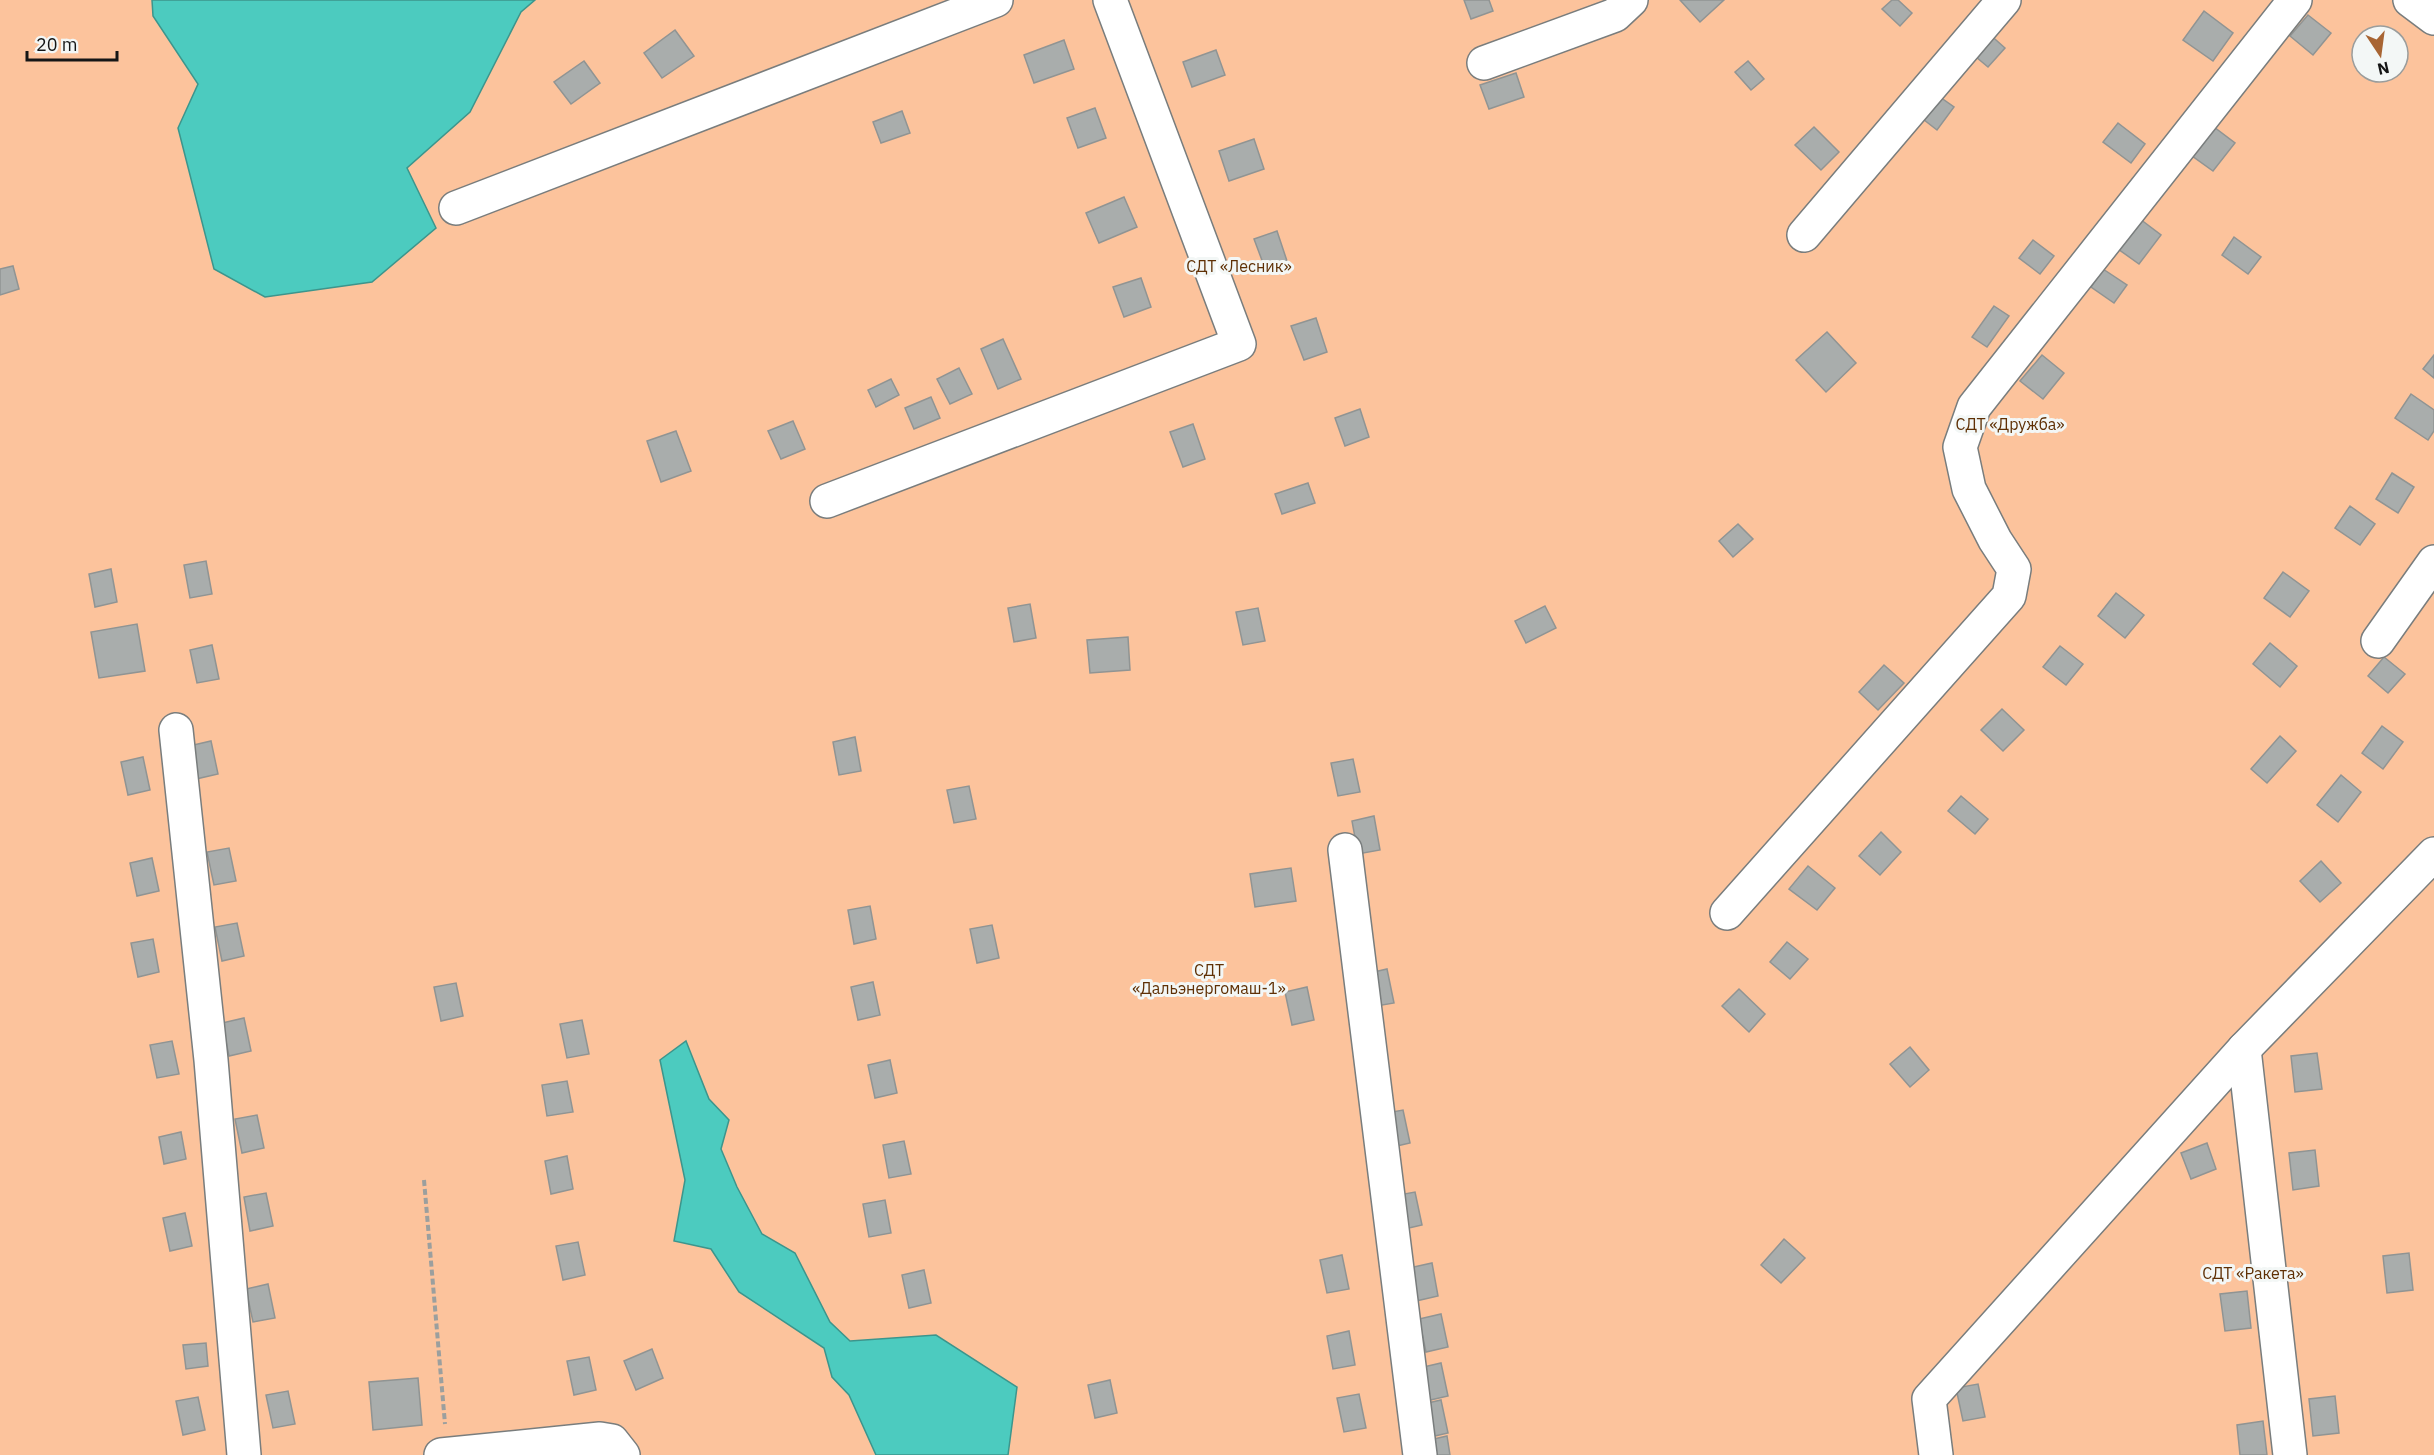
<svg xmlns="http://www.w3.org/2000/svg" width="2434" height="1455" viewBox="0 0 2434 1455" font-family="'IBM Plex Sans',sans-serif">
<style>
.green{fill:#fcc39c;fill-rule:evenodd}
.water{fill:#4ccbbf;stroke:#3c958c;stroke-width:1.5}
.building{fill:#a9adac;stroke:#909493;stroke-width:1.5}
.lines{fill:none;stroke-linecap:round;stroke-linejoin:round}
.minor-casing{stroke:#797d7d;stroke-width:36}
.path{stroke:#9b9f9e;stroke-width:4;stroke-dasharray:6 3;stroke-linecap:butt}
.minor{stroke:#fff;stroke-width:33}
.labels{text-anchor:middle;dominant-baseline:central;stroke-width:6;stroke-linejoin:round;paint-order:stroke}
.park-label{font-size:16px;fill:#5f3005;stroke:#f3f7f6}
</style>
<rect width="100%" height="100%" fill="#e5eae9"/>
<!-- green -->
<path class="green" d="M0,0H152L153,16L198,84L178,128L407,168L470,112L521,12L535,0H2434V1455H1008L1017,1387L936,1335L849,1341L830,1322L795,1253L762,1234L737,1187L721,1148L729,1120L709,1099L686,1041L661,1060L685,1180L674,1241L711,1249L739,1292L824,1348L832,1377L849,1395L876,1455H0ZM2362,36H2398V72H2362Z"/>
<!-- water -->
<g class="water">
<path d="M152,0H535L521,12L470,112L407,168L436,228L372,282L265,297L214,269L178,128L198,84L153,16Z"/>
<path d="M686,1041L709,1099L729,1120L721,1149L737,1187L762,1234L795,1253L830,1322L850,1341L936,1335L1017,1387L1008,1455H876L849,1395L832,1377L824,1348L739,1292L711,1249L674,1241L685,1180L660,1060Z"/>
</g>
<!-- building -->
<g class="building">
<path d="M1464,0H1489L1493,11L1471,19Z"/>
<path d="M1680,0H1724L1700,22Z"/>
<path d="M1892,0H1898L1912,13L1900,26L1882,9Z"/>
<path d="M2204,11L2233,33L2213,61L2183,40Z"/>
<path d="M2308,15L2331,33L2313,55L2290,36Z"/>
<path d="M675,30L694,56L662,78L644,53Z"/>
<path d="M1987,32L2005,48L1988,67L1970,52Z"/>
<path d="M1064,40L1074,69L1034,83L1024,55Z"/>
<path d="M1216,50L1225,75L1192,87L1183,62Z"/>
<path d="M584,61L600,83L571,104L554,82Z"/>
<path d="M1748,61L1764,79L1751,90L1735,72Z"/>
<path d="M1516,73L1524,97L1489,109L1480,85Z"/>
<path d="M1930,90L1954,107L1937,130L1914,112Z"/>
<path d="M1095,108L1106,138L1078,148L1067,118Z"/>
<path d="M902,111L910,133L881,143L873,122Z"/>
<path d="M2118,123L2145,144L2131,163L2103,142Z"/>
<path d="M2210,124L2235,143L2213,171L2188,153Z"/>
<path d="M1814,127L1839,152L1821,170L1795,145Z"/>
<path d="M1254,139L1264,169L1229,181L1219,151Z"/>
<path d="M1124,197L1137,227L1099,243L1086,213Z"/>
<path d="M2140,219L2161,235L2139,264L2118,249Z"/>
<path d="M1277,231L1288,264L1266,271L1254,239Z"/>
<path d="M2234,237L2261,257L2248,274L2222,255Z"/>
<path d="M2033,240L2054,256L2040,274L2019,258Z"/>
<path d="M13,266L19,289L0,295V269Z"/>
<path d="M2103,269L2127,285L2114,303L2091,287Z"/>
<path d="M1141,278L1151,307L1124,317L1113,287Z"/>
<path d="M1994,306L2009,316L1987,347L1972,337Z"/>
<path d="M1316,318L1327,352L1304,360L1291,326Z"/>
<path d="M1827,332L1856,363L1826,392L1796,360Z"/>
<path d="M1003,339L1021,379L998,389L981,349Z"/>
<path d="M2042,355L2064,373L2043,399L2020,381Z"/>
<path d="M2434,355V378L2423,369Z"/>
<path d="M959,368L972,394L950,404L937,379Z"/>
<path d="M891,379L899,395L876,407L868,390Z"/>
<path d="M2411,394L2434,410V431L2428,440L2395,418Z"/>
<path d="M931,397L940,418L914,429L905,408Z"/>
<path d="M1360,409L1369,437L1345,446L1335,418Z"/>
<path d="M793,421L805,449L781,459L768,431Z"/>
<path d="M1193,424L1205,459L1183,467L1170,432Z"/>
<path d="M676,431L691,471L661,482L647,441Z"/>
<path d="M2392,473L2414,487L2398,513L2376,499Z"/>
<path d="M1308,483L1315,503L1282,514L1275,494Z"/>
<path d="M2350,506L2375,524L2360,545L2335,528Z"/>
<path d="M1738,524L1753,539L1733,557L1719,541Z"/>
<path d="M206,561L212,594L190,598L184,565Z"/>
<path d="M111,569L117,602L95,607L89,574Z"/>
<path d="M2283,572L2309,591L2290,617L2264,598Z"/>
<path d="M2116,593L2144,615L2125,638L2098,616Z"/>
<path d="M1030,604L1036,638L1014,642L1008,608Z"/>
<path d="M1545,606L1556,628L1526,643L1515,621Z"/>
<path d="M1258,608L1265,641L1243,645L1236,612Z"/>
<path d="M137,624L145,671L99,678L91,632Z"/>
<path d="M1128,637L1130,670L1090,673L1087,640Z"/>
<path d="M2270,643L2297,666L2280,687L2253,664Z"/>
<path d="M212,645L219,679L197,683L190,650Z"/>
<path d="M2060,646L2083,664L2066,685L2043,667Z"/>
<path d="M2384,657L2405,674L2388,693L2368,676Z"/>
<path d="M1884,665L1904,683L1878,710L1859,692Z"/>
<path d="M2002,709L2024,730L2003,751L1981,730Z"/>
<path d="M2382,726L2403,742L2383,769L2362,753Z"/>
<path d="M2280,736L2296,751L2267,783L2251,769Z"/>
<path d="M855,737L861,771L839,775L833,742Z"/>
<path d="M211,741L218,774L196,779L189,746Z"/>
<path d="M143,757L150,790L128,795L121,762Z"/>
<path d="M1353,759L1360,792L1338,796L1331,763Z"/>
<path d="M2341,775L2361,792L2338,822L2317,805Z"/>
<path d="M969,786L976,819L954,823L947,790Z"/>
<path d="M1961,796L1988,819L1975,834L1948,811Z"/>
<path d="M1374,816L1380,850L1358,854L1352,821Z"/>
<path d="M1881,832L1901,852L1880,875L1859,856Z"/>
<path d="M229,848L236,881L214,885L207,852Z"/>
<path d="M152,858L159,891L137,896L130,863Z"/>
<path d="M2321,861L2341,883L2320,902L2300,881Z"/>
<path d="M1808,866L1835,888L1817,910L1789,889Z"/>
<path d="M1291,868L1296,901L1255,907L1250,874Z"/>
<path d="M870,906L876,939L854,944L848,910Z"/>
<path d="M237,923L244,956L222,961L215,927Z"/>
<path d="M992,925L999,958L977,963L970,929Z"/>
<path d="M153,939L159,972L138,977L131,943Z"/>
<path d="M1787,942L1808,959L1790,979L1770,962Z"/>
<path d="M1387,969L1394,1003L1371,1007L1365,974Z"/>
<path d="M873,982L880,1015L858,1020L851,987Z"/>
<path d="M456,983L463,1016L441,1021L434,987Z"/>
<path d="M1307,987L1314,1020L1292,1025L1285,992Z"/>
<path d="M1739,989L1765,1014L1749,1032L1722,1006Z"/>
<path d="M244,1018L251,1051L229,1056L222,1023Z"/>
<path d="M582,1020L589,1054L567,1058L560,1024Z"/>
<path d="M172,1041L179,1074L157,1078L150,1045Z"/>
<path d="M1910,1047L1929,1070L1910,1087L1890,1064Z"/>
<path d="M2317,1053L2322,1089L2295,1092L2291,1056Z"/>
<path d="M890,1060L897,1093L875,1098L868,1065Z"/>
<path d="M567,1081L573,1112L547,1116L542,1085Z"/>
<path d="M1403,1110L1410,1143L1388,1148L1381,1114Z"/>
<path d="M257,1115L264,1148L242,1153L235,1119Z"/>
<path d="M181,1132L186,1159L164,1164L159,1137Z"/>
<path d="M904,1141L911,1174L889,1178L883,1145Z"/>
<path d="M2207,1143L2216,1169L2191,1179L2181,1153Z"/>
<path d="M2315,1150L2319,1186L2293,1190L2289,1153Z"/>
<path d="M567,1156L573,1189L551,1194L545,1161Z"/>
<path d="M1415,1192L1422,1225L1400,1230L1393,1196Z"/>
<path d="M266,1193L273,1226L250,1231L244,1197Z"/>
<path d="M885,1200L891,1233L869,1237L863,1204Z"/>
<path d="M185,1213L192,1246L170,1251L163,1218Z"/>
<path d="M1784,1239L1805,1258L1781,1283L1761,1265Z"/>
<path d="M578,1242L585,1275L563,1280L556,1246Z"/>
<path d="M2409,1253L2413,1290L2387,1293L2383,1256Z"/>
<path d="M1342,1255L1349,1289L1327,1293L1320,1260Z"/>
<path d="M1432,1263L1438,1296L1416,1301L1409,1268Z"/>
<path d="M924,1270L931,1303L909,1308L902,1275Z"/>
<path d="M268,1284L275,1318L253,1322L246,1289Z"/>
<path d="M2247,1291L2251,1328L2225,1331L2220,1294Z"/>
<path d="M1441,1314L1448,1347L1426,1352L1419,1319Z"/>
<path d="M1349,1331L1355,1365L1333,1369L1327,1336Z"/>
<path d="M206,1343L208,1366L186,1369L183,1345Z"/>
<path d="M652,1349L663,1378L636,1390L624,1361Z"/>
<path d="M589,1357L596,1390L574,1395L567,1361Z"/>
<path d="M1441,1363L1448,1396L1426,1401L1419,1368Z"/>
<path d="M418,1378L422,1425L373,1430L369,1382Z"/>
<path d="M1110,1380L1117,1413L1095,1418L1088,1385Z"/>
<path d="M1978,1384L1985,1417L1963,1421L1956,1388Z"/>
<path d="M288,1391L295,1424L273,1428L266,1395Z"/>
<path d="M1359,1394L1366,1428L1344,1432L1337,1398Z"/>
<path d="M2335,1396L2339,1433L2313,1436L2309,1399Z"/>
<path d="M198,1397L205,1430L183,1435L176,1401Z"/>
<path d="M1441,1400L1448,1433L1426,1438L1419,1405Z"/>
<path d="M2263,1421L2267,1455H2240L2237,1425Z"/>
<path d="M1447,1436L1450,1455H1427L1425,1441Z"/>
</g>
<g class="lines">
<defs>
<g id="minor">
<path d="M2410,0L2434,18"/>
<path d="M1484,63L1615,15L1631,0"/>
<path d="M456,208L996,0"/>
<path d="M1804,235L2004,0"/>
<path d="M827,501L1239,344L1110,0"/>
<path d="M2378,641L2434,562"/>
<path d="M176,730L211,1060L244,1455"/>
<path d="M1345,850L1420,1455"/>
<path d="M1727,913L2009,596L2014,569L1995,540L1969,489L1960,447L1974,407L2295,0"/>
<path d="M2244,1049L2290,1455"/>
<path d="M441,1455L600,1439L612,1441L623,1455"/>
<path d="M1936,1455L1929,1399L2244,1049L2434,854"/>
</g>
</defs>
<!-- minor casing -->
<use href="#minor" class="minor-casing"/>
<!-- path -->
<path class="path" d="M424,1180L445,1424"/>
<!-- minor -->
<use href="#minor" class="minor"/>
</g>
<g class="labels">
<!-- park labels -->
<g class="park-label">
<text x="1239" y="266">СДТ «Лесник»</text>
<text x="2010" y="424">СДТ «Дружба»</text>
<text x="1209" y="970">СДТ<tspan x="1209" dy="18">«Дальэнергомаш-1»</tspan></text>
<text x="2253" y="1273">СДТ «Ракета»</text>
</g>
</g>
<!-- north arrow -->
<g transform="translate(2380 54) rotate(167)"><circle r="28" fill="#f3f7f6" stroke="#9a9d9c" stroke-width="1.5"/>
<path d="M0-4.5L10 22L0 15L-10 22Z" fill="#a86533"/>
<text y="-9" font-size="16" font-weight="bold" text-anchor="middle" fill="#151616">N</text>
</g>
<!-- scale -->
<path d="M27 51v9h90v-9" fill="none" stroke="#151616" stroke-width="3"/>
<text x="36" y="51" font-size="18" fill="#151616" stroke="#f3f7f6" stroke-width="4.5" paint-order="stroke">20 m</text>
</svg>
